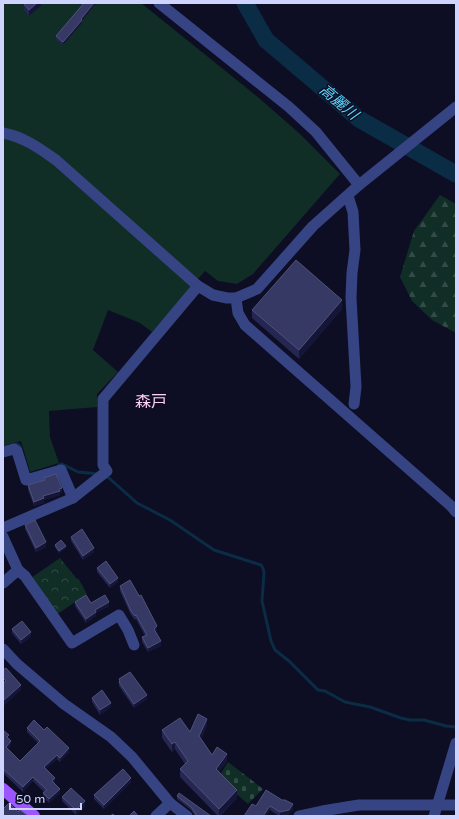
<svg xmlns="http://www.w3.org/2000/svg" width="459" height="819" viewBox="0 0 459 819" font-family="'Varela Round','Noto Sans JP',sans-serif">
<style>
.forest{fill:url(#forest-firs)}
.cemetery{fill:url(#cemetery-stones)}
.park{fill:url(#park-crowns)}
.pitch{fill:#102d26}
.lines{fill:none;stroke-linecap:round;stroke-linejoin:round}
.stream{stroke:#0a2c45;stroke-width:3}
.river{stroke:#0a2c45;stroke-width:17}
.minor{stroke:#364484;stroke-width:11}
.major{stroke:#9b56ff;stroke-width:12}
.wall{fill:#252652}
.shaded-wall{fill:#141537}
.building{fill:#373965;stroke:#4f517d}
.labels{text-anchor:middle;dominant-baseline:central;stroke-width:3;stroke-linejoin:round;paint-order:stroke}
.water-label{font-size:15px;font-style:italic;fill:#5dd8ff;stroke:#0d0e23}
.quarter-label{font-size:16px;fill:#ffd1f8;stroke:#0d0e23}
</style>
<defs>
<pattern id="forest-firs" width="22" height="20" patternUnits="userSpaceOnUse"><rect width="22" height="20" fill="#102d26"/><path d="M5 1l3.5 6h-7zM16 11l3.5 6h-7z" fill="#324b47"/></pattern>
<pattern id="cemetery-stones" width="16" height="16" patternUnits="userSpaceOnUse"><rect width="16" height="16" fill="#102d26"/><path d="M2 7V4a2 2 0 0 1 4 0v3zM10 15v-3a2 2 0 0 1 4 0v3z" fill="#324b47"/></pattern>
<pattern id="park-crowns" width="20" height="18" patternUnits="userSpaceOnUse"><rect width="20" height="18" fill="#102d26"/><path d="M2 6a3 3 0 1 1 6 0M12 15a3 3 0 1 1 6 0" fill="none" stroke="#324b47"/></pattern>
</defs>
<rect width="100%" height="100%" fill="#0d0e23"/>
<!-- forest -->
<path class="forest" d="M440,195L456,204V333L432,320L412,301L400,277L414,231Z"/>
<!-- cemetery -->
<path class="cemetery" d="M228,762L263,789L248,804L218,778Z"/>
<!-- park -->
<path class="park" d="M60,558L77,579L78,578L87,594L56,615L31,578Z"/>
<!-- pitch -->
<path class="pitch" d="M3,3H141L259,98L299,133L340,174L253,274L237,284L218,281L205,271L152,332L140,323L108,310L93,350L118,372L97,394V407L49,411L50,437L59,463L30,472L21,441L3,446Z"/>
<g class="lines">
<!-- stream -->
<g class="stream">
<path d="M12,445L17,444L20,446L21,450"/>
<path d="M59,465L62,464L78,472L99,474"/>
<path d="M105,476L109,478L137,503L170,520L214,550L261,565L263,568L264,573L262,601L271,641L275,650L289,661L318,690L325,691L345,702L370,707L401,718L410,720H424L446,726L456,727"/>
</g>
<!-- river -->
<path class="river" d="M245,3L266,40L359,119L456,174"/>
<!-- minor -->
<g class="minor">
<path d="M159,3L289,107L316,132L359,185"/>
<path d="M3,133C24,137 39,148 56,160L198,286L213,295L227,298H236L257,289L313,226L359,185L456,107"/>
<path d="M348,196L353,212L355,250L352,273L351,298L356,387L354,404"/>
<path d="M236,298L238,313L245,325L451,506L456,512"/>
<path d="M3,452L14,449L17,451L26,480L61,470L73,498"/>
<path d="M3,528L73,498L107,471L103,465V399L198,286"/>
<path d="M3,537L18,570L3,583"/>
<path d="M18,570L25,576L72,643L119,615L128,630L134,645"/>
<path d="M3,649L17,664L64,704L111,737L132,757L170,803L187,816"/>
<path d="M156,816L170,803"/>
<path d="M299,816L322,811L359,805H456"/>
<path d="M434,816L456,743"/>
</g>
<!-- major -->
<path class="major" d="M3,789L34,816"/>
</g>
<!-- wall -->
<g class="wall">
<path d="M25,3H41V6L29,16L24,10V4Z"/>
<path d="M84,3H96L82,21V23L63,45L56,40V36Z"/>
<path d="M342,309L299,359L252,318V310Z"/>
<path d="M44,478L62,493H60V495L44,500V503L34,506L28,490V485L44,480Z"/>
<path d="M25,525L46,547L36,552L25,529Z"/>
<path d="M71,537L94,552L83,560L71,541Z"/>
<path d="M55,545L66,548L59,553L55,547Z"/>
<path d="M97,568L118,582L110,588L97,572Z"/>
<path d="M120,586L157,630L155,632L161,646L148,652L142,642V637L145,636L136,619L135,620L131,615L120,591Z"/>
<path d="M75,602L91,603L109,606L96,613V616L86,623L75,606Z"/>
<path d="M12,629L31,637L21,644L12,633Z"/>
<path d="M119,679L147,699L134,708L119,686Z"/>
<path d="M92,698L111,707L100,715L92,702Z"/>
<path d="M207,726L201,739L212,755L227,761L219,772L237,798L220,816H218L180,777V769L185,764L175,749L172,752L162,738V730L190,732Z"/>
<path d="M27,728L44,730L69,752L60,762L57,759L46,769L55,782L54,783L60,793L49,803L43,797V793L44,792L33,781L23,792L3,773V730L9,739L11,745L8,749L20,761L38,743L27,732Z"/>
<path d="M131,782L104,809L94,799V795Z"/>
<path d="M266,790L293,809L289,814L283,816H279L270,810L266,816L256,806Z"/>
<path d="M177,796L211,816H195L191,810L177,799Z"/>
<path d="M62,797L85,806L76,815L62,801Z"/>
</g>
<!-- shaded-wall -->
<g class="shaded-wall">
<path d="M37,3H41V6L29,16V10Z"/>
<path d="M94,3H96L82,21V23L63,45V42L81,19Z"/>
<path d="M342,300V309L299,359V350Z"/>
<path d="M62,488V493H60V495L44,500V503L34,506V502L43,496Z"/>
<path d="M46,542V547L36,552V548Z"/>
<path d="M66,546V548L59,553V551Z"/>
<path d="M94,548V552L83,560V556Z"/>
<path d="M118,578V582L110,588V584Z"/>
<path d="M109,602V606L96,613V616L86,623V619L95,610Z"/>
<path d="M157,626V630L154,634V629Z"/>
<path d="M31,632V637L21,644V640Z"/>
<path d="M161,641V646L148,652V648Z"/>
<path d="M21,685V690L3,707V701Z"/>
<path d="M147,695V699L134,708V704Z"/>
<path d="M111,703V707L100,715V710Z"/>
<path d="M207,719V726L199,744V736Z"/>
<path d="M11,741V745L6,751V747Z"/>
<path d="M175,742V749L172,752V744Z"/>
<path d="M69,748V752L60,762V758Z"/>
<path d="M227,754V761L216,777V769Z"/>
<path d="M57,755V759L44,771V767Z"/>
<path d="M33,777V781L23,792V787Z"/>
<path d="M55,778V782L52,785V781Z"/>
<path d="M131,778V782L104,809V805Z"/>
<path d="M60,789V793L49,803V799Z"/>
<path d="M237,790V798L219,816V809Z"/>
<path d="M85,801V806L76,815V810Z"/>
<path d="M293,804V809L289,814L283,816H280V812Z"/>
<path d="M270,806V810L266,816H263Z"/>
</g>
<!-- building -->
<g class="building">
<path d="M25,3H37L29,10L24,4Z"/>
<path d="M84,3H94L81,19L82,20L63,42L56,36Z"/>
<path d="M296,260L342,300L299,350L252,310Z"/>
<path d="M56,474L62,488L59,489L60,491L43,496L44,498L34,502L28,485L45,480L44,478Z"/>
<path d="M35,520L46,542L36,548L25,525Z"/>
<path d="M82,529L94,548L83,556L71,537Z"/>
<path d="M61,540L66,546L59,551L55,545Z"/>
<path d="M106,561L118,578L110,584L97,568Z"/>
<path d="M130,580L138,594L139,596L141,595L157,626L154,629L161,641L148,648L142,637L147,635L136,615L135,616L131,611L120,586Z"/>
<path d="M86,595L91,603L105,595L109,602L95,610L96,612L86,619L75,602Z"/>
<path d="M22,621L31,632L21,640L12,629Z"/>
<path d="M6,668L21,685L3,701V683L6,681L3,678V670Z"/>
<path d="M130,672L147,695L134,704L119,682L120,681L119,679Z"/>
<path d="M102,690L111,703L100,710L92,698Z"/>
<path d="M198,714L207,719L199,736L212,755L217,747L227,754L216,769L237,790L219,809L180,769L188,761L175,742L172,744L162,730L180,718L190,732Z"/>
<path d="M34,720L44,730L47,727L69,748L60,758L57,755L44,767L55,778L52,781L60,789L49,799L43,793L47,790L33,777L23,787L3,769V730L9,735L7,737L11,741L6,747L20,761L40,741L27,728Z"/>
<path d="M123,769L131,778L104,805L94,795Z"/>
<path d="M71,788L85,801L76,810L62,797Z"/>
<path d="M266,790L282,800H285L293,804L289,810L280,812L270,806L263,816H244L252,804L256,806Z"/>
<path d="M179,793L211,816H197L191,807L177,796Z"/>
<path d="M9,803L18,812L20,810L28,816H3V809Z"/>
<path d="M134,811L138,816H129Z"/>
<path d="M113,814L115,816H110Z"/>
</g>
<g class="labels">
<!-- water labels -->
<g class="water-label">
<text transform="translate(339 102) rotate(40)">高麗川</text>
</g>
<!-- quarter labels -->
<g class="quarter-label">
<text x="151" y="402">森戸</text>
</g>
</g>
<!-- border -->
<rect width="459" height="819" fill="none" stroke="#cfd4ff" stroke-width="8"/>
<!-- scale -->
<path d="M10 803v6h71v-6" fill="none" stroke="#cfd4ff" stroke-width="2"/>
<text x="16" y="803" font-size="12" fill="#cfd4ff" stroke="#0d0e23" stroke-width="3" paint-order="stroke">50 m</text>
</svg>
